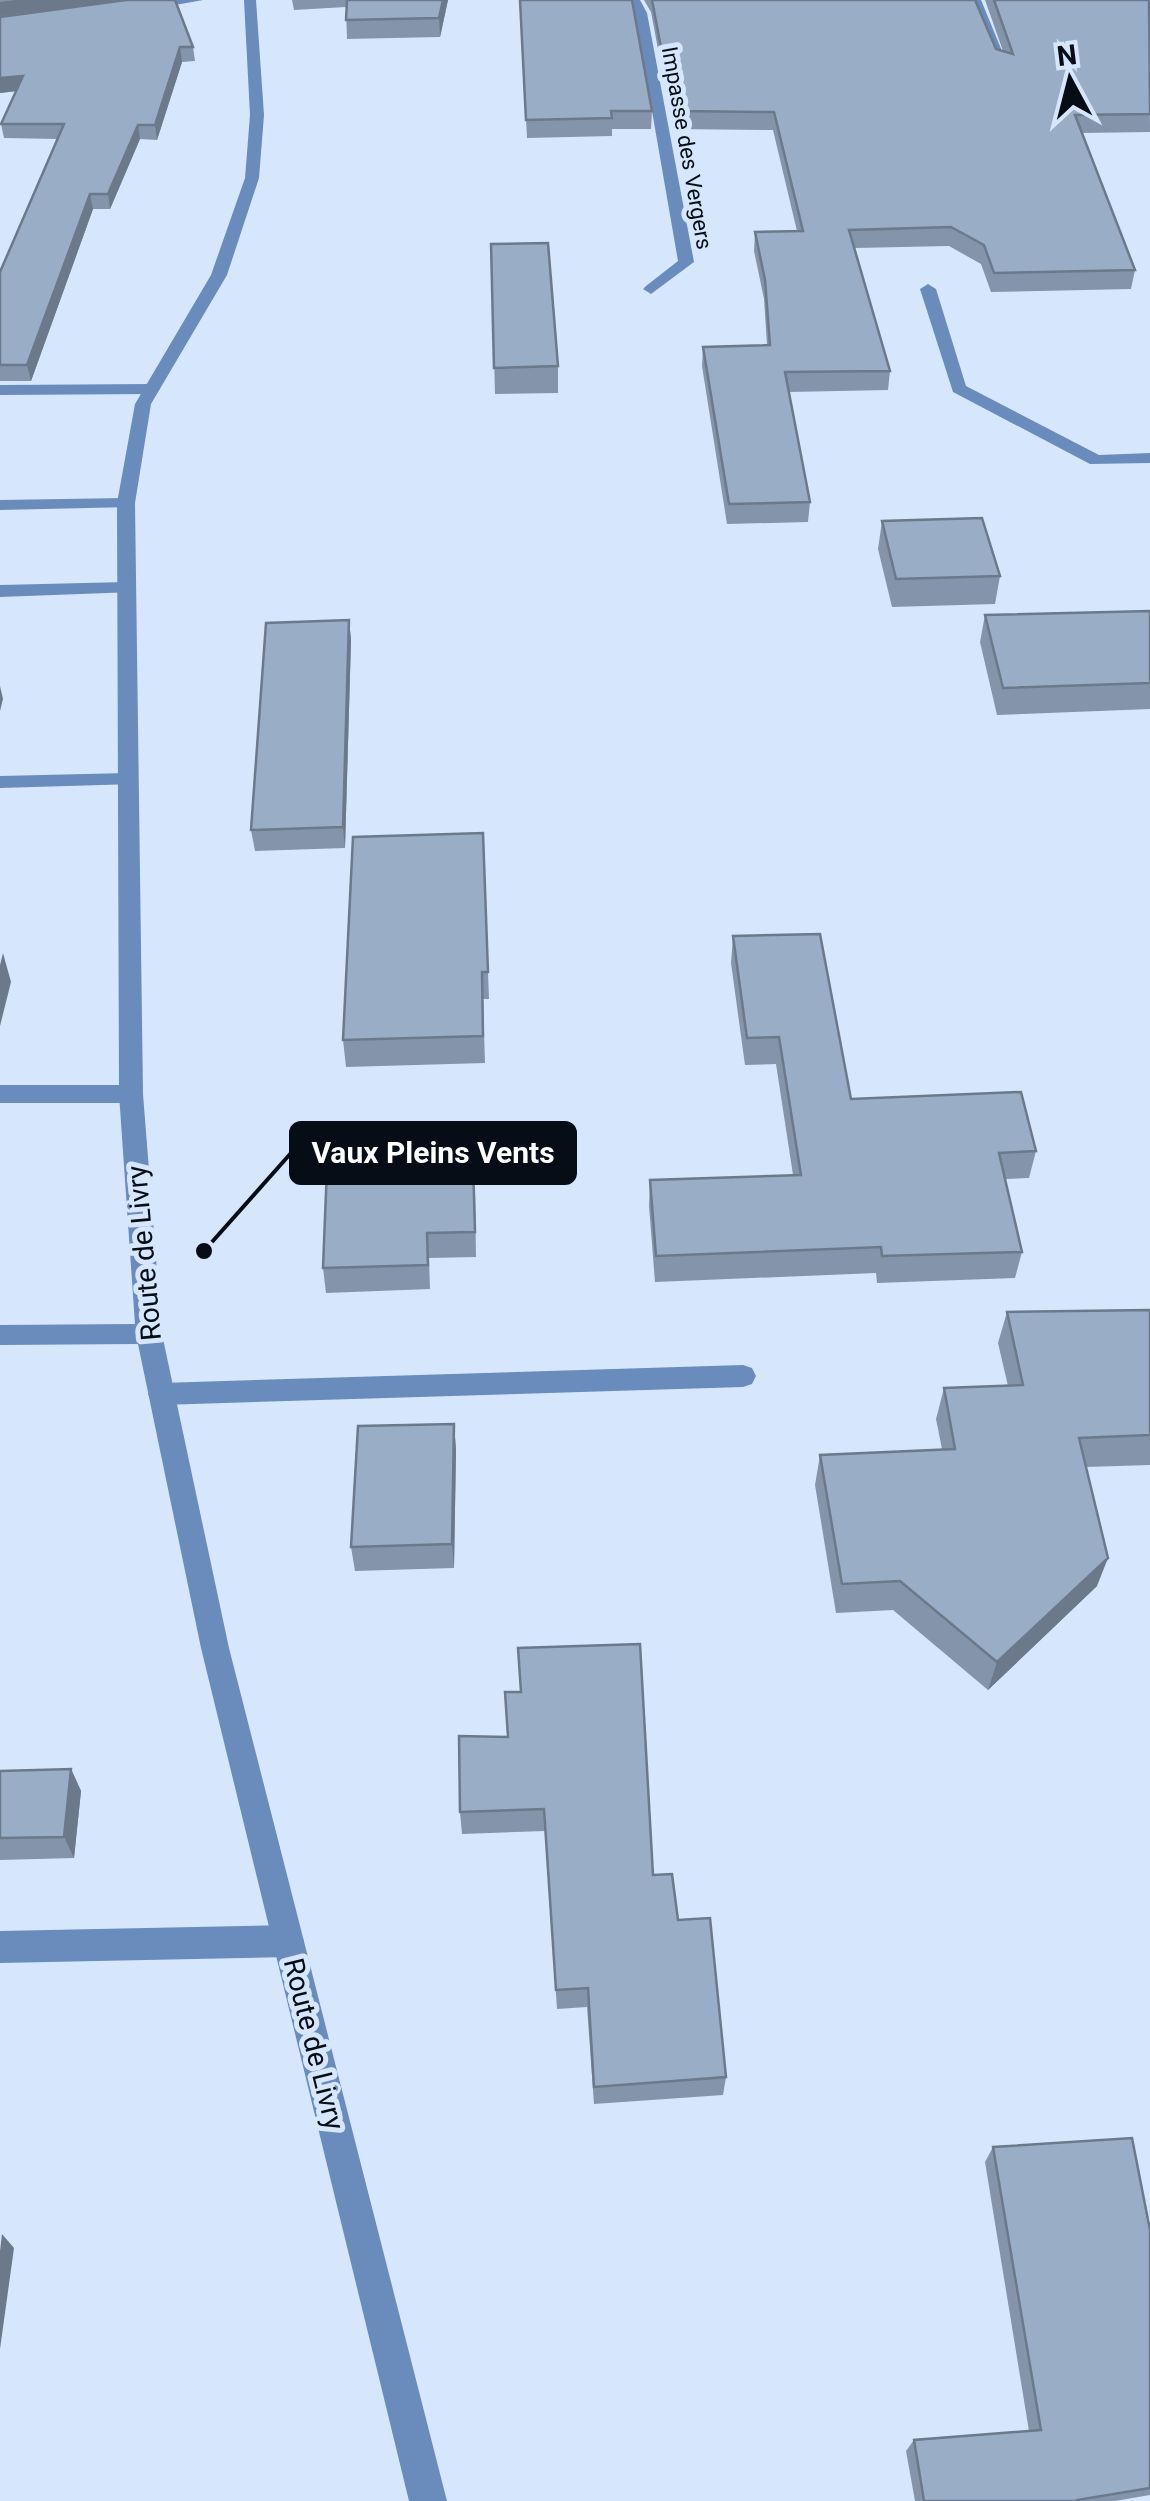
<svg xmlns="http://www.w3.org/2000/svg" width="1150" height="2501" viewBox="0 0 1150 2501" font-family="Roboto,sans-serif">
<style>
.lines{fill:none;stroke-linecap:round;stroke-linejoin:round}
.lane{fill:#698cbc;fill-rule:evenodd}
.street{fill:#698cbc;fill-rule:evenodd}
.wall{fill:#8495ab}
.shaded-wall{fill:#6c798b}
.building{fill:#9aadc7;stroke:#6c798b;stroke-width:2.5}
.labels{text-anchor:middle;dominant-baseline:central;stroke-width:10;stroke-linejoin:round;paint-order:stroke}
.far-street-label{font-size:22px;fill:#070d16;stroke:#d6e7fd}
.street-label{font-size:28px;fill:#070d16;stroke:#d6e7fd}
.leader{fill:none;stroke:#070d16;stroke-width:4}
.callout-dot{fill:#070d16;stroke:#d6e7fd;stroke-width:4}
.callout{fill:#070d16;stroke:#070d16;stroke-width:4}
.callout-label{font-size:30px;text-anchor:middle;font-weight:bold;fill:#fff}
</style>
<rect width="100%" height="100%" fill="#d6e7fd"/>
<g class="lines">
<!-- lane -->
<g class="lane">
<path d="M969,0H981L1009,68L997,65Z"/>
<path d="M0,385L152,384L160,389L152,394L0,395Z"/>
<path d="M126,498L135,503L132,507L0,510V500Z"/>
<path d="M127,582L134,584V592L0,597V585Z"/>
<path d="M128,773L135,774V784L0,788V776Z"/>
<path d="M0,1085H131L143,1094L131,1103H0Z"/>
<path d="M743,1365L752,1368L756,1376L752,1384L743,1387L161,1405L152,1402L148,1394L152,1386L161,1383Z"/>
<path d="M288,1925L299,1930L304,1941L299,1952L288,1957L0,1963V1931Z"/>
</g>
<!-- street -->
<g class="street">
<path d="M167,0H203L142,11L136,7Z"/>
<path d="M244,0H256L264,115L259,178L227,275L151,404L135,503L143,1094L162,1334L229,1648L447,2501H409L201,1648L138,1344L0,1345V1325L135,1324L119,1094L117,503L135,404L211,275L245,178L250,115Z"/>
<path d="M628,0H640L647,13L694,262L651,294L643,289L646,286L678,261L635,13Z"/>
<path d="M928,284L936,289L966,386L1099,455L1150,453V463L1090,464L953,392L920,289Z"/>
</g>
</g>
<!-- wall -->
<g class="wall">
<path d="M0,0H175L193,47L195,61L182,62L157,140L140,139L110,209H93L31,381H0V272L58,139L4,138L1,124L16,91L0,93V17L51,10L0,16Z"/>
<path d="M292,0H448L440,37L347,39L346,7L294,10Z"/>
<path d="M520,0L652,111L651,129H612V136L527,138Z"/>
<path d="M644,0H975L996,49L1003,51L985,0H1149L1150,132L1082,133L1135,270L1131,289L991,292L981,264L949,246L855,248L890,371L888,390L789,392L810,502L808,522L727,524L702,366L703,347L767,345L764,299L754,251L755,232L797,231L773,130L673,129L651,12Z"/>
<path d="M491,244L558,366V393L495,394Z"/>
<path d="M882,521L1000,576L995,604L892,607L878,549Z"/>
<path d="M1150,611V709L997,715L980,642L985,615Z"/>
<path d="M349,620L351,640L345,848L255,851L251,830Z"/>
<path d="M483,833L489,999H483L485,1063L346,1067L343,1040Z"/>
<path d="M733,936L851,1099L1036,1151L1029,1178L1005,1179L1022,1252L1015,1278L877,1283L876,1273L655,1282L649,1206L650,1180L793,1175L776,1064L745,1065L731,963Z"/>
<path d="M475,1187L476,1257L429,1258L430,1289L326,1293L323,1268Z"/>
<path d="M1150,1310V1465L1086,1467L1097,1586L988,1690L893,1610L836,1613L815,1485L820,1455L942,1449L936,1419L944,1388L1008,1386L998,1343L1007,1312Z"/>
<path d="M454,1424L456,1450L454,1568L355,1571L351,1547Z"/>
<path d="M459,1736L653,1875L678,1920L726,2077L723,2095L594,2104L587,2007L557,2009L545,1831L462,1834L460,1812Z"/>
<path d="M71,1769L81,1791L74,1858L0,1860V1771Z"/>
<path d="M993,2147L1150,2230V2495L1115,2501H915L906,2451L914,2440L1029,2431L985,2162Z"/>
</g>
<!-- shaded-wall -->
<g class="shaded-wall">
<path d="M15,0H138L0,16V2Z"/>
<path d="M443,0H448L440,37L439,18Z"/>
<path d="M180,47L182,62L157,140L155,125Z"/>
<path d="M23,76L26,90L0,93V78Z"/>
<path d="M138,125L140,139L110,209L108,194Z"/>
<path d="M90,194L93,209L31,381L27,365Z"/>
<path d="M349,620L351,640L345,848L343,827Z"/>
<path d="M0,686L3,699L0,711Z"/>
<path d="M3,953L11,982L0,1026V965Z"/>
<path d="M454,1424L456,1450L454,1568L452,1544Z"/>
<path d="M1108,1558L1097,1586L988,1690L997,1662Z"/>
<path d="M71,1769L81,1791L74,1858L64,1837Z"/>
<path d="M2,2234L14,2248L0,2349V2251Z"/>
</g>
<!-- building -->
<g class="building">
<path d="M126,0H175L193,47H180L155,125H138L108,194H90L27,365H0V272L64,124H1L23,76L0,78V17Z"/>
<path d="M347,0H443L439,18L346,20Z"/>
<path d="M520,0H632L652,111H611L612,118L526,120Z"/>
<path d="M652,0H975L996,49L1013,54L994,0H1149L1150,114L1075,115L1135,270L994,273L984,245L951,227L849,230L890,371L785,372L810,502L729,504L703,347L770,345L765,280L755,232L803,231L774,112L673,111Z"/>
<path d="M548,243L558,366L494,368L491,244Z"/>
<path d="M982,518L1000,576L896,579L882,521Z"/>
<path d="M1150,611V683L1003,688L985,615Z"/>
<path d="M349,620L343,827L251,830L266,623Z"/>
<path d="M483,833L488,972H482L483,1036L343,1040L353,837Z"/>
<path d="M820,934L851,1099L1021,1092L1036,1151L999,1153L1022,1252L882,1256L881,1247L656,1256L650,1180L801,1175L779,1037L747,1038L733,936Z"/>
<path d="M473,1162L475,1232L427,1233L428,1265L323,1268L327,1167Z"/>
<path d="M1150,1310V1435L1079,1438L1108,1558L997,1662L900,1581L842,1584L820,1455L955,1449L944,1388L1023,1385L1007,1312Z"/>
<path d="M454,1424L452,1544L351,1547L358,1426Z"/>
<path d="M640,1644L653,1875L672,1874L678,1920L710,1918L726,2077L594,2087L588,1988L556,1990L544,1809L460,1812L459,1736L508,1737L505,1692H521L518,1648Z"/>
<path d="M71,1769L64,1837L0,1838V1771Z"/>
<path d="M1132,2138L1150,2230V2488L1077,2500V2501H924L914,2440L1041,2430L993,2147Z"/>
</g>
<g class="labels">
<!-- far-street labels -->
<g class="far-street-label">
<text transform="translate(687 148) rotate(80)">Impasse des Vergers</text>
</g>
<!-- street labels -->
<g class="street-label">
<text transform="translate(144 1253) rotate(-95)">Route de Livry</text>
<text transform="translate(314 2044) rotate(76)">Route de Livry</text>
</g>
</g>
<!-- callouts -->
<path class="leader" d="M204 1251L291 1153"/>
<circle class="callout-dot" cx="204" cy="1251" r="10"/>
<rect class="callout" x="291" y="1123" width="284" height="60" rx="10"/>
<g class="callout-label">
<text x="433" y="1163">Vaux Pleins Vents</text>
</g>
<!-- north arrow -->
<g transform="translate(1070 80) rotate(353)" stroke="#d6e7fd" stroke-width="8" paint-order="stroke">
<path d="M0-8L18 38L0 25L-18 38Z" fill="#070d16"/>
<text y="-15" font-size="28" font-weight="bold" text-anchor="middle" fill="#070d16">N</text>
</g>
</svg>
